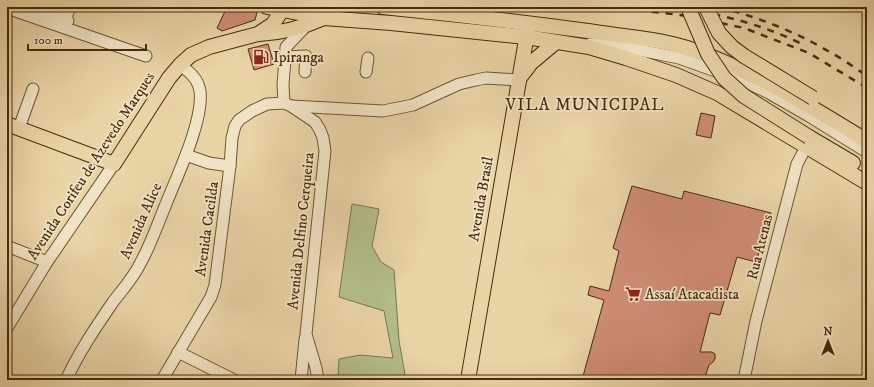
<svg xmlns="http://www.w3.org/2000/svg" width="874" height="387" viewBox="0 0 874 387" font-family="'IM FELL DW Pica',serif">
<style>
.green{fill:#b2be8a;stroke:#7b754a}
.building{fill:#cf8c75;stroke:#442c0b}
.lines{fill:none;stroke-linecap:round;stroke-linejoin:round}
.minor-casing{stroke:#6d5632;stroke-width:13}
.major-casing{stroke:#442c0b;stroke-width:16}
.path{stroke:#442c0b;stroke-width:1.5;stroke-dasharray:3 2;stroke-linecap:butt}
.minor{stroke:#f1e3c5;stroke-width:11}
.major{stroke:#e9d4a6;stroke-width:14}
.rail{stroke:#442c0b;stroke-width:2.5;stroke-dasharray:7 7;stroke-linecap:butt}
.major-bridge-casing{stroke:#442c0b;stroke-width:16;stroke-linecap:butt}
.major-bridge{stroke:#e9d4a6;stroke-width:14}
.labels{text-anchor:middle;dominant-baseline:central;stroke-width:3.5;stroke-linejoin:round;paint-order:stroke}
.poi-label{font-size:15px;fill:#442c0b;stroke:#f1e3c5;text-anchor:start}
.street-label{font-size:15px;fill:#442c0b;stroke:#f1e3c5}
.quarter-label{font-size:17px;letter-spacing:1px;fill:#442c0b;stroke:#f1e3c5}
</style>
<rect width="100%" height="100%" fill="#e9d4a6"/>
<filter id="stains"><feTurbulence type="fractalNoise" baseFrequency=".005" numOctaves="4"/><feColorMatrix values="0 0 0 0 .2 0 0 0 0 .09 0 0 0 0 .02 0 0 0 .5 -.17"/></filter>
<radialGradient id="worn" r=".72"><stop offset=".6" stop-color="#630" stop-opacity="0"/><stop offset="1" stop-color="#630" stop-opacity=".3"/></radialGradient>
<!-- green -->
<path class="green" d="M352,204L379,209L372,246L381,262L394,270L399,341L406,380H355L338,376L339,359L360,355L393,358L384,311L339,297Z"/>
<!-- building -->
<g class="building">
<path d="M227,7H242L257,12L255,20L222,31L217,28Z"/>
<path d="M268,44L274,64L254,70L248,49Z"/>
<path d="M701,113L715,116L711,138L696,135Z"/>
<path d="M632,186L682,199L684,191L771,213L756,262L737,257L720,315L710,313L700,352H712L715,354V359L713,362L709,365L704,380H582L604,300L588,295L590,286L609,291L619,251L613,248Z"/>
</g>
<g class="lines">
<defs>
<g id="minor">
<path d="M32,7L68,21"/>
<path d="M7,8L146,56"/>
<path d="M65,20L70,7"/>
<path d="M590,44L614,45L679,58L746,82L769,93L809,116L867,152"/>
<path d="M285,57L306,56L305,72"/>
<path d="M366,72L368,58"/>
<path d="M284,103L283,85L286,47L305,27"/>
<path d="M292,106L383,111L413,105L459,84L476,80L486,78L519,80"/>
<path d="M19,128L33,89"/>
<path d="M186,155L209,163L230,166"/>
<path d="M7,246L47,262"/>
<path d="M7,328L47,262L114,164"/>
<path d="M178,352L234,380"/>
<path d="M66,380C79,352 96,327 113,302C123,289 134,277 141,262C151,244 158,223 166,204C177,176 204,120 200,91C198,79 190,72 180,65"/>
<path d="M162,380L211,297L215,285L230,166L232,138L235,126L239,120L252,111L267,104L284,103L291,106L315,122L320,130L323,138L325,151L306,334L316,368L318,380"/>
<path d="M301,380L305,339"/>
<path d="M744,380L756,321L797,164L806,147"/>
</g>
<g id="major">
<path d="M267,7L324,18L391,23L526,37L589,47L626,58L676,75L717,93L867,183"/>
<path d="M383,7C451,14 520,22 588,31C620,36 655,38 687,48C751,69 810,106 867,141"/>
<path d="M259,34C283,33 302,28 324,18"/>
<path d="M521,76L531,63L556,42"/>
<path d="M7,124L114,164L169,78L180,65L191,55L209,47L258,34L273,24L284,7"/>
<path d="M809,137L853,163"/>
<path d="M468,380L528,28"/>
</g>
</defs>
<!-- minor casing -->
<use href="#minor" class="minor-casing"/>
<!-- major casing -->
<use href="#major" class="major-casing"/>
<!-- path -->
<g class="path">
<path d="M510,7L516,8V11"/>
<path d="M7,379L8,380"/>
</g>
<!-- minor -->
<use href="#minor" class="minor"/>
<!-- major -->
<use href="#major" class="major"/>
<!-- rail -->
<g class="rail">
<path d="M610,7L689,16L744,28L809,53L867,88"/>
<path d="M672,7C718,13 765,25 806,46"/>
<path d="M719,7C757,17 794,31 828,51C841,58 854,67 867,76"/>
</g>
<defs>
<g id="major-bridge">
<path d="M688,7L708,54L724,78L744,96L809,137"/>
<path d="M706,7L719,33L732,47L744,56L813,98"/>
</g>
</defs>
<!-- major-bridge casing -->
<use href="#major-bridge" class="major-bridge-casing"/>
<!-- major-bridge -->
<use href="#major-bridge" class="major-bridge"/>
</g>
<!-- icons -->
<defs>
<symbol id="fuel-bare" viewBox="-9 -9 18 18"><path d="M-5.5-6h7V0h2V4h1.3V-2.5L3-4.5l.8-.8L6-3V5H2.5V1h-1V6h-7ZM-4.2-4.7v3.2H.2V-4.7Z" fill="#8f2418" stroke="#f1e3c5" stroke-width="2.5" paint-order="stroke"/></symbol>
<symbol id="supermarket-bare" viewBox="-9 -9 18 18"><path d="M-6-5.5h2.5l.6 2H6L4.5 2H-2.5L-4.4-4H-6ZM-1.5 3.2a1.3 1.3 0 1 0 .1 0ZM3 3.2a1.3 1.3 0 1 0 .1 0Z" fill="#8f2418" stroke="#f1e3c5" stroke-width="2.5" paint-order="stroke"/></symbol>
</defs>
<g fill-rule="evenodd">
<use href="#fuel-bare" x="250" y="46" width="22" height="22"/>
<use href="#supermarket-bare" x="622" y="283" width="22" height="22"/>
</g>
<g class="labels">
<!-- poi labels -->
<g class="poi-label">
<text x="273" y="57">Ipiranga</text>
<text x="645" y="294">Assaí Atacadista</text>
</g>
<!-- street labels -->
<g class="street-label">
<text transform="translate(91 166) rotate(-57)">Avenida Corifeu de Azevedo Marques</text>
<text transform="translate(481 199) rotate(-80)">Avenida Brasil</text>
<text transform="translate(141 221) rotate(-66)">Avenida Alice</text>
<text transform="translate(207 229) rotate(-82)">Avenida Cacilda</text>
<text transform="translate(301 231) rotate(-84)">Avenida Delfino Cerqueira</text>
<text transform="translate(760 247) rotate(-76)">Rua Atenas</text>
</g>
<!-- quarter labels -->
<g class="quarter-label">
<text x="585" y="105">VILA MUNICIPAL</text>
</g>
</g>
<!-- margin -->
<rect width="874" height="387" fill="none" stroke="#e9d4a6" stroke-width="24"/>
<rect x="8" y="8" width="858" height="371" fill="none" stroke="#442c0b" stroke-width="2"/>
<rect x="12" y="12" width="850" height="363" fill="none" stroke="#442c0b"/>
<!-- north arrow -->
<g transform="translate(828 341)" stroke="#f1e3c5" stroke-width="3" paint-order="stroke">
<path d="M0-3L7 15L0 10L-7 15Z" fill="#442c0b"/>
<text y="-6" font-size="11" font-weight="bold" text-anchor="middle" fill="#442c0b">N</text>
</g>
<!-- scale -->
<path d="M28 44v6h118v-6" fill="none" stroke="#442c0b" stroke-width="2"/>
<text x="34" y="44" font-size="12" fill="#442c0b" stroke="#f1e3c5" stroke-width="3" paint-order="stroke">100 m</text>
<rect width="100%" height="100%" filter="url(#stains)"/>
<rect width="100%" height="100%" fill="url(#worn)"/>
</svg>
